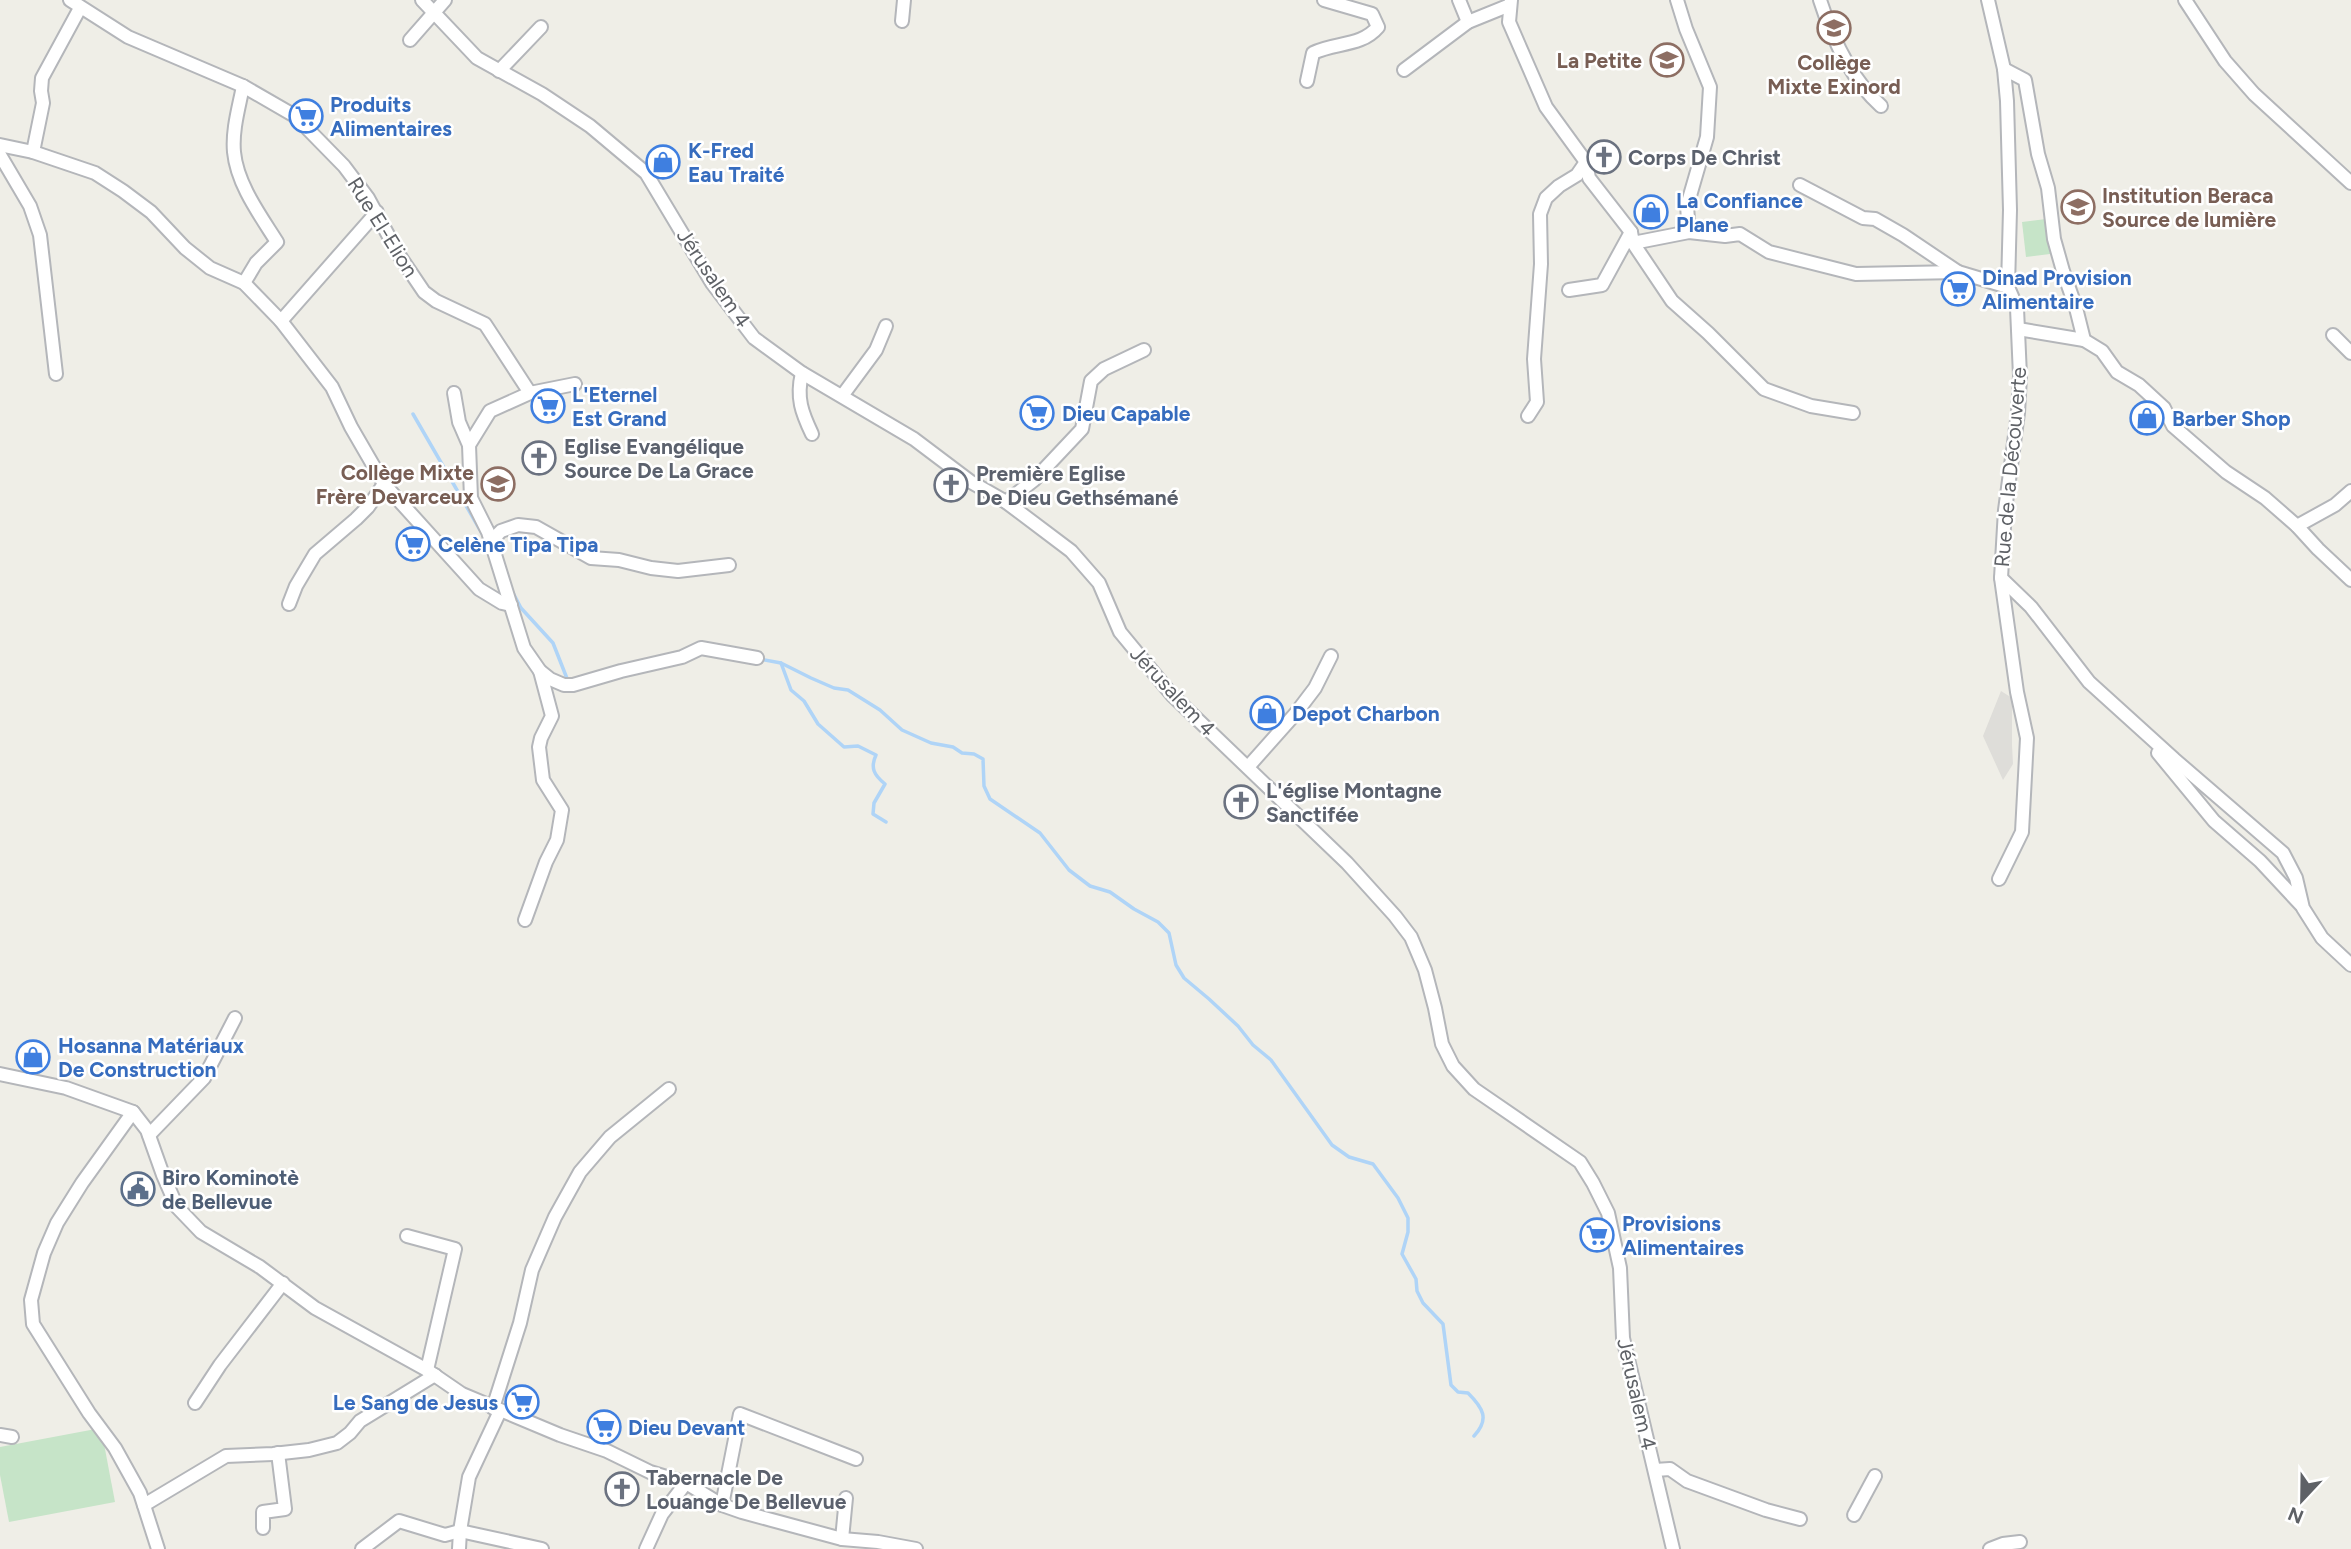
<svg xmlns="http://www.w3.org/2000/svg" width="2351" height="1549" viewBox="0 0 2351 1549" font-family="Figtree,sans-serif">
<style>
.industrial{fill:#deddd9}
.green{fill:#c6e4c8}
.lines{fill:none;stroke-linecap:round;stroke-linejoin:round}
.stream{stroke:#afd4f7;stroke-width:3.5}
.minor-casing{stroke:#b4b6ba;stroke-width:16}
.minor{stroke:#fff;stroke-width:12}
.labels{text-anchor:middle;dominant-baseline:central;stroke-width:5;stroke-linejoin:round;paint-order:stroke}
.education-label{font-size:21px;font-weight:bold;fill:#785e54;stroke:#fff;text-anchor:end}
.shop-label{font-size:21px;font-weight:bold;fill:#366cbe;stroke:#fff;text-anchor:start}
.worship-label{font-size:21px;font-weight:bold;fill:#5b616d;stroke:#fff;text-anchor:start}
.street-label{font-size:21px;fill:#5e6166;stroke:#fff}
.service-label{font-size:21px;font-weight:bold;fill:#4e5e75;stroke:#fff;text-anchor:start}
</style>
<rect width="100%" height="100%" fill="#efeee7"/>
<!-- industrial -->
<path class="industrial" d="M2001,691L2012,698V745L2013,764L2003,780L1983,736Z"/>
<!-- green -->
<g class="green">
<path d="M2046,219L2050,254L2026,257L2022,222Z"/>
<path d="M101,1428L115,1502L9,1522L0,1475V1447Z"/>
</g>
<g class="lines">
<!-- stream -->
<g class="stream">
<path d="M413,414L483,535"/>
<path d="M512,591L521,608L553,643L568,681"/>
<path d="M759,659L781,663L811,678L834,688L848,690L880,710L902,730L931,743L953,747L962,753L974,754L983,759L984,786L990,799L1040,833L1069,870L1090,886L1110,892L1134,909L1158,922L1169,933L1176,965L1184,978L1209,999L1238,1026L1253,1045L1271,1060L1332,1145L1349,1157L1373,1164L1398,1198L1408,1218V1232L1402,1254L1416,1279L1417,1291L1423,1303L1443,1324L1451,1385L1458,1392L1468,1393C1483,1408 1490,1419 1474,1436"/>
<path d="M781,663L791,690L804,701L818,724L844,747L858,746L876,755C870,768 874,775 885,784L874,803L873,814L886,822"/>
</g>
<defs>
<g id="minor">
<path d="M70,0L128,37L243,86L295,116L344,166L368,198L399,255L424,292L436,301L485,324L530,393"/>
<path d="M422,0L477,58L542,94L590,126L646,173L712,283L754,338L802,373L914,439L971,482L1006,502L1071,551L1099,583L1120,632L1172,695L1347,863L1395,916L1411,937L1425,970L1435,1008L1442,1044L1453,1066L1474,1089L1580,1162L1593,1183L1608,1213L1620,1268L1623,1338L1673,1549"/>
<path d="M1459,0L1468,22"/>
<path d="M1511,0L1509,22L1546,107L1586,162L1589,178L1631,232L1633,243L1689,232L1725,236L1740,234L1769,252L1856,274L1958,272L2008,287"/>
<path d="M1677,0L1686,29L1710,87L1707,137L1687,206L1689,232"/>
<path d="M1820,0C1832,38 1852,80 1881,106"/>
<path d="M1988,0L2004,69L2007,101L2010,210L2008,287L2017,308L2020,376L2018,413L2005,510L2001,578L2017,692L2027,738L2022,832L1999,879"/>
<path d="M2185,0L2225,61L2254,94L2351,183"/>
<path d="M902,21L904,0"/>
<path d="M410,40L445,0"/>
<path d="M2004,69L2025,80L2038,154L2048,188L2054,239L2063,271L2076,308L2084,340L2102,351L2117,372L2139,385L2164,408L2173,426L2226,472L2265,498L2297,526L2318,549L2351,580"/>
<path d="M1404,70L1468,22L1510,5"/>
<path d="M499,71L541,27"/>
<path d="M1307,81L1313,53C1335,42 1361,47 1378,27L1372,14L1324,0"/>
<path d="M243,86C239,107 232,130 234,152C237,184 260,215 277,242L256,263L244,283"/>
<path d="M0,145L33,152L95,173L123,191L151,212L185,248L210,268L244,283L281,321L332,387L351,427L384,484L479,589L502,603L511,605"/>
<path d="M33,152L43,103L41,91L42,78L80,8"/>
<path d="M0,155L30,206L40,235L56,374"/>
<path d="M1800,185L1863,218L1875,219L1903,235L1958,272"/>
<path d="M1633,243L1672,301L1708,333L1764,389L1811,406L1853,413"/>
<path d="M1569,290L1602,285L1631,232"/>
<path d="M281,321L377,212"/>
<path d="M2018,329L2084,340"/>
<path d="M2333,335L2351,353"/>
<path d="M802,373C796,398 802,413 812,434"/>
<path d="M575,384L530,393L490,411L469,445L471,498L488,532L524,648L540,671L550,679L564,685H573L621,671L682,657L701,648L757,658"/>
<path d="M454,393L459,422L469,445"/>
<path d="M842,396L876,350L886,326"/>
<path d="M1528,416L1537,402L1534,359L1541,264L1540,214L1546,198L1559,186L1577,175L1586,162"/>
<path d="M1006,502L1034,480L1082,429L1091,381L1104,369L1144,350"/>
<path d="M2297,526L2335,505L2351,491"/>
<path d="M494,548L497,535L501,531L518,525L536,527L591,558L619,560L651,568L678,571L729,565"/>
<path d="M2001,578L2031,607L2089,682L2174,759L2283,853L2296,878L2303,908L2322,938L2351,965"/>
<path d="M289,604L296,586L315,554L356,519L368,507L384,484"/>
<path d="M2158,753L2214,821L2260,861L2301,905"/>
<path d="M1248,767L1296,713L1315,688L1331,656"/>
<path d="M525,920L546,862L557,840L562,810L543,780L539,747L541,738L552,716L540,671"/>
<path d="M0,1074L66,1088L133,1112L147,1130L163,1175L177,1207L201,1232L260,1267L315,1308L427,1370L462,1394L560,1435L607,1451L650,1472L686,1483L722,1505L742,1512L842,1539L878,1542L916,1549"/>
<path d="M133,1112L82,1183L57,1223L44,1253L31,1300L33,1324L89,1413L115,1448L140,1493L158,1549"/>
<path d="M149,1135L204,1078L235,1018"/>
<path d="M407,1236L455,1249L427,1370"/>
<path d="M195,1403L220,1365L283,1283"/>
<path d="M493,1408L520,1323L532,1270L555,1217L580,1172L610,1137L669,1089"/>
<path d="M0,1435L12,1437"/>
<path d="M1655,1470L1670,1469L1687,1481L1766,1510L1800,1519"/>
<path d="M144,1505L226,1456L273,1454L309,1450L337,1443L350,1433L360,1421L435,1375"/>
<path d="M722,1505L740,1414L856,1459"/>
<path d="M1854,1515L1875,1476"/>
<path d="M263,1528V1512L285,1509L278,1453"/>
<path d="M842,1539L846,1498"/>
<path d="M362,1549L399,1521L445,1535L460,1531L542,1549"/>
<path d="M459,1549L460,1531L469,1477L500,1411"/>
<path d="M646,1549L662,1514L686,1483"/>
<path d="M1990,1549L2003,1544L2020,1542"/>
</g>
</defs>
<!-- minor casing -->
<use href="#minor" class="minor-casing"/>
<!-- minor -->
<use href="#minor" class="minor"/>
</g>
<!-- icons -->
<defs>
<symbol id="school-ring" viewBox="-11 -11 22 22"><circle r="9.5" fill="#fff" stroke="#8d6e63" stroke-width="1.5"/><path d="M0-5L7-2L0 1L-7-2ZM-4 1L0 2.5L4 1V4Q0 6-4 4Z" fill="#8d6e63"/></symbol>
<symbol id="supermarket-ring" viewBox="-11 -11 22 22"><circle r="9.5" fill="#fff" stroke="#3f7fe0" stroke-width="1.5"/><path d="M-6-5.5h2.5l.6 2H6L4.5 2H-2.5L-4.4-4H-6ZM-1.5 3.2a1.3 1.3 0 1 0 .1 0ZM3 3.2a1.3 1.3 0 1 0 .1 0Z" fill="#3f7fe0"/></symbol>
<symbol id="church-ring" viewBox="-11 -11 22 22"><circle r="9.5" fill="#fff" stroke="#6b7280" stroke-width="1.5"/><path d="M-1.2-6h2.4v3.5h3.3v2.4h-3.3V6h-2.4V-.1h-3.3v-2.4h3.3Z" fill="#6b7280"/></symbol>
<symbol id="shop-ring" viewBox="-11 -11 22 22"><circle r="9.5" fill="#fff" stroke="#3f7fe0" stroke-width="1.5"/><path d="M-5-2.5h2.3a2.7 3.5 0 0 1 5.4 0H5L5.5 6h-11ZM-1.5-2.5h3a1.5 2.3 0 0 0-3 0Z" fill="#3f7fe0"/></symbol>
<symbol id="civic-ring" viewBox="-11 -11 22 22"><circle r="9.5" fill="#fff" stroke="#5c6f8a" stroke-width="1.5"/><path d="M-.6-6.5H3V-4.5H.6V-3L4-1V1h2V6H-6V1h2V-1L-.6-3ZM-1.2 2.5V6h2.4V2.5Z" fill="#5c6f8a"/></symbol>
</defs>
<g fill-rule="evenodd">
<use href="#school-ring" x="1815" y="9" width="38" height="38"/>
<use href="#school-ring" x="1648" y="41" width="38" height="38"/>
<use href="#supermarket-ring" x="287" y="97" width="38" height="38"/>
<use href="#church-ring" x="1585" y="138" width="38" height="38"/>
<use href="#shop-ring" x="644" y="143" width="38" height="38"/>
<use href="#school-ring" x="2059" y="188" width="38" height="38"/>
<use href="#shop-ring" x="1632" y="193" width="38" height="38"/>
<use href="#supermarket-ring" x="1939" y="270" width="38" height="38"/>
<use href="#supermarket-ring" x="529" y="387" width="38" height="38"/>
<use href="#supermarket-ring" x="1018" y="394" width="38" height="38"/>
<use href="#shop-ring" x="2128" y="399" width="38" height="38"/>
<use href="#church-ring" x="520" y="439" width="38" height="38"/>
<use href="#school-ring" x="479" y="465" width="38" height="38"/>
<use href="#church-ring" x="932" y="466" width="38" height="38"/>
<use href="#supermarket-ring" x="394" y="525" width="38" height="38"/>
<use href="#shop-ring" x="1248" y="694" width="38" height="38"/>
<use href="#church-ring" x="1222" y="783" width="38" height="38"/>
<use href="#shop-ring" x="14" y="1038" width="38" height="38"/>
<use href="#civic-ring" x="119" y="1170" width="38" height="38"/>
<use href="#supermarket-ring" x="1578" y="1216" width="38" height="38"/>
<use href="#supermarket-ring" x="503" y="1383" width="38" height="38"/>
<use href="#supermarket-ring" x="585" y="1408" width="38" height="38"/>
<use href="#church-ring" x="603" y="1470" width="38" height="38"/>
</g>
<g class="labels">
<!-- education labels -->
<g class="education-label">
<text x="1642" y="60">La Petite</text>
<text x="1834" y="62" text-anchor="middle">Collège<tspan x="1834" dy="24">Mixte Exinord</tspan></text>
<text x="2102" y="195" text-anchor="start">Institution Beraca<tspan x="2102" dy="24">Source de lumière</tspan></text>
<text x="474" y="472">Collège Mixte<tspan x="474" dy="24">Frère Devarceux</tspan></text>
</g>
<!-- shop labels -->
<g class="shop-label">
<text x="330" y="104">Produits<tspan x="330" dy="24">Alimentaires</tspan></text>
<text x="688" y="150">K-Fred<tspan x="688" dy="24">Eau Traité</tspan></text>
<text x="1676" y="200">La Confiance<tspan x="1676" dy="24">Plane</tspan></text>
<text x="1982" y="277">Dinad Provision<tspan x="1982" dy="24">Alimentaire</tspan></text>
<text x="572" y="394">L'Eternel<tspan x="572" dy="24">Est Grand</tspan></text>
<text x="1062" y="413">Dieu Capable</text>
<text x="2172" y="418">Barber Shop</text>
<text x="438" y="544">Celène Tipa Tipa</text>
<text x="1292" y="713">Depot Charbon</text>
<text x="58" y="1045">Hosanna Matériaux<tspan x="58" dy="24">De Construction</tspan></text>
<text x="1622" y="1223">Provisions<tspan x="1622" dy="24">Alimentaires</tspan></text>
<text x="498" y="1402" text-anchor="end">Le Sang de Jesus</text>
<text x="628" y="1427">Dieu Devant</text>
</g>
<!-- worship labels -->
<g class="worship-label">
<text x="1628" y="157">Corps De Christ</text>
<text x="564" y="446">Eglise Evangélique<tspan x="564" dy="24">Source De La Grace</tspan></text>
<text x="976" y="473">Première Eglise<tspan x="976" dy="24">De Dieu Gethsémané</tspan></text>
<text x="1266" y="790">L'église Montagne<tspan x="1266" dy="24">Sanctifée</tspan></text>
<text x="646" y="1477">Tabernacle De<tspan x="646" dy="24">Louange De Bellevue</tspan></text>
</g>
<!-- street labels -->
<g class="street-label">
<text transform="translate(383 227) rotate(58)">Rue El-Elion</text>
<text transform="translate(714 278) rotate(56)">Jérusalem 4</text>
<text transform="translate(2010 467) rotate(-85)">Rue de la Découverte</text>
<text transform="translate(1173 691) rotate(47)">Jérusalem 4</text>
<text transform="translate(1637 1394) rotate(77)">Jérusalem 4</text>
</g>
<!-- service labels -->
<g class="service-label">
<text x="162" y="1177">Biro Kominotè<tspan x="162" dy="24">de Bellevue</tspan></text>
</g>
</g>
<!-- north arrow -->
<g transform="translate(2302 1500) rotate(202)" stroke="#ffffff" stroke-width="5" paint-order="stroke">
<path d="M0-5L12 26L0 18L-12 26Z" fill="#5e6166"/>
<text y="-10" font-size="19" font-weight="bold" text-anchor="middle" fill="#5e6166">N</text>
</g>
</svg>
